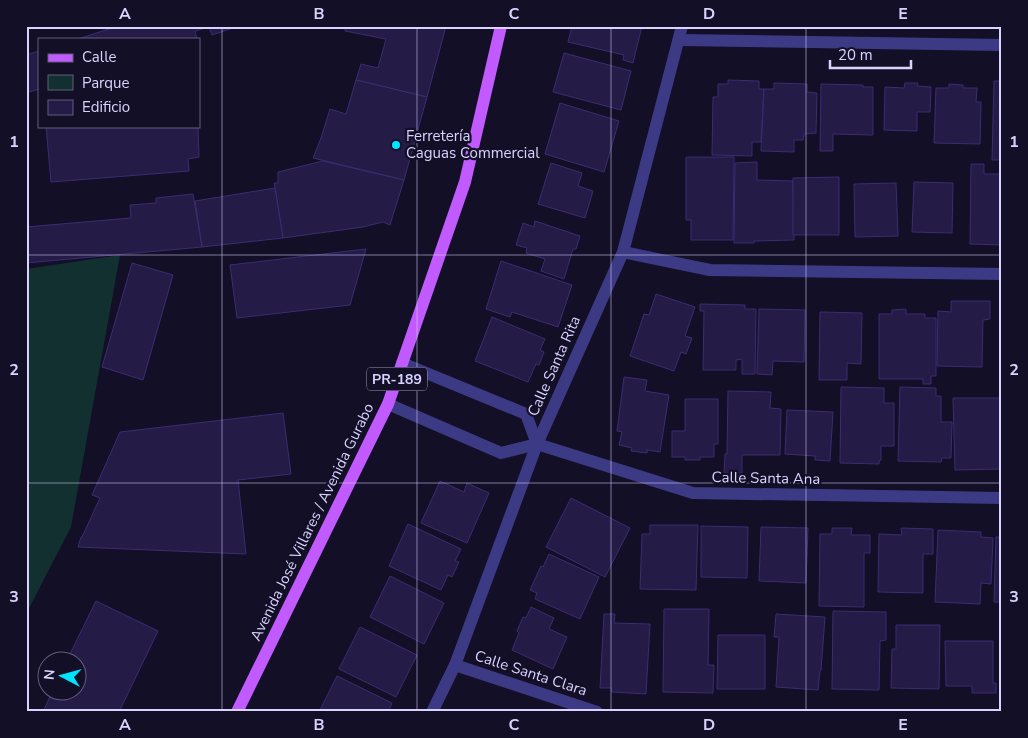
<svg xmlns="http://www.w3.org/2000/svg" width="1028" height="738" viewBox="0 0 1028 738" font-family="'Nunito Sans',sans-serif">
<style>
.green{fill:#12302f}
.building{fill:#241b47;stroke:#3b2d73}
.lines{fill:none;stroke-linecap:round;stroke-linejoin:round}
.street{stroke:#3d3a85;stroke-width:12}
.primary{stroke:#c25bff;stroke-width:12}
.grid{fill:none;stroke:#d9d4ff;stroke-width:1;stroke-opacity:0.55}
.poi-dot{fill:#00e5ff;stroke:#130f26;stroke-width:2}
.labels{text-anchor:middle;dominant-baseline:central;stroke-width:4.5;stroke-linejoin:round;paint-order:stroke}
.shield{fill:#130f26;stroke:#9e99be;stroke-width:1}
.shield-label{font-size:14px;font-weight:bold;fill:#d9d4ff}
.poi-label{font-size:15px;fill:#d9d4ff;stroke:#130f26;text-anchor:start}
.street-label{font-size:15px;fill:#d9d4ff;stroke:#130f26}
.neatline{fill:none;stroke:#d9d4ff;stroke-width:2}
.grid-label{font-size:16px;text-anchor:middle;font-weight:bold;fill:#d9d4ff}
</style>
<rect width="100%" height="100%" fill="#130f26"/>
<!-- green -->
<path class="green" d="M120,255L71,527L26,614V269Z"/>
<!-- building -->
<g class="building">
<path d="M118,26H239L212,35L209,27L195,31L197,39H78Z"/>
<path d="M345,26H446L427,97L356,80L361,64L378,68L386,39L345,31Z"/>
<path d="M572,26H642L633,63L623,60L624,55L568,42Z"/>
<path d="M39,51V89L26,93V55Z"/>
<path d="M564,53L631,71L621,110L553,92Z"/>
<path d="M356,80L427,97L404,180L313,158L321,138L330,109L346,114Z"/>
<path d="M728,80L759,81V89H764L761,142H752V156L712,155L713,97H718V84H728Z"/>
<path d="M994,81H1002V160H992Z"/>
<path d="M774,83L807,84V92L817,93L816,133L804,134L803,140H794V152L761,151L764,89H774Z"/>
<path d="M905,83H918L917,86L931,87L930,112H917V131L884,130L885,87L904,88Z"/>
<path d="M821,84L863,85V87H873V135L833,134V151H820Z"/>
<path d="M949,84L963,85V88H977L976,102H981L980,144L934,143L936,88H949Z"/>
<path d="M560,103L619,121L604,172L545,154Z"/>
<path d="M46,126H198L199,157L188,159L189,171L51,182Z"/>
<path d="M686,157H734L733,240H691V220H686Z"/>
<path d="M323,161L404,180L390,225L383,222L363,227L283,238L275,188L274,183H278V172Z"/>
<path d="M757,162V180L793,181L794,240L754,241V243H734L735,163Z"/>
<path d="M551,163L582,173L578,186L593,191L585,218L538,204Z"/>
<path d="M971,164H984V174H1002V245L970,244Z"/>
<path d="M839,177V235H793V178Z"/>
<path d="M914,182L953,183L952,233L912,232Z"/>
<path d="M896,183L898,236L855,237L854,184Z"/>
<path d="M275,188L283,238L202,247L195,201Z"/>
<path d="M193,194L202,247L26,263V227L131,218L130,205L156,203V198Z"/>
<path d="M535,221L580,236L576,249H573L564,279L541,271L545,259L526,253L527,248L516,245L523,223L534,227Z"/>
<path d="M366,249L350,305L237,318L230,265Z"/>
<path d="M501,261L572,285L558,327L512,312L510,317L486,309Z"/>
<path d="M132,263L173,275L143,380L102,367Z"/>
<path d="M656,294L695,307L685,336L692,338L686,354L681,352L674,371L630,356L644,314L649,315Z"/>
<path d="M951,301H990V319L983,320L982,367L937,366L938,311L951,312Z"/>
<path d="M700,304L745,305V309H756L755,374H742V359L736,360V370H703L704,311H700Z"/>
<path d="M759,309L805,310L804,362L773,361L772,375L757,374Z"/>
<path d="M906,309V314H925V318H936V376H931V384H923V379H879V314H892V310Z"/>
<path d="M820,312L862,313L861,364L847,363V380H819Z"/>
<path d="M492,317L545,339L540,350L544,352L539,365L536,364L528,382L475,361Z"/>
<path d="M624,377L647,380L645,391L669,395L660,452L647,450V453L631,451L632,448L619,445L622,432L617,431Z"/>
<path d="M841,387L884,388V403H894V446H881V460L879,461V464L840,463Z"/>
<path d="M900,387L936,388V396H941V422H952L951,458H942L941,462L898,461Z"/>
<path d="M728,391L771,392L770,408L781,409L780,455H742V473H724L725,454H727Z"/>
<path d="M953,398H1000L1002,469L955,470Z"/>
<path d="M685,399H718V444H714V457H700V460H685V457H672V431H685Z"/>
<path d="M787,410L833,412L830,461L815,460V456L785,454Z"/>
<path d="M283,413L291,474L238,480L246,554L78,547L81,537H82L100,498L92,495L120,432Z"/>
<path d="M440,481L464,492L467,483L489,493L467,543L421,523Z"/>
<path d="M571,498L630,528L605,577L546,547Z"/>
<path d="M408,524L461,549L455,561L459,562L452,577L448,575L441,590L389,566Z"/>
<path d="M650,525H698L696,590L640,589L642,534H650Z"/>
<path d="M701,526L748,527L747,578L701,577Z"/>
<path d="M761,527L808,528L806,583L759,581Z"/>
<path d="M832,528H852L851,535H870V553H864V607L819,606L820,534H832Z"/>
<path d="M901,528L933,529V554H923V593L878,592L879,534L902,535Z"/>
<path d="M938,530L981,532V537L993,538L991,584L981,583L980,604L935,602Z"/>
<path d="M996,537H1002V602H994Z"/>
<path d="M549,554L599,577L580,619L535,599L537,593L530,590L541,566L543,567Z"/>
<path d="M390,576L444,603L424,644L370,617Z"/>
<path d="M96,601L158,631L119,712H43L53,690H78V660H67Z"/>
<path d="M531,607L554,618L549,629L567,637L553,669L512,650L519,633L517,631L523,617L526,618Z"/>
<path d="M664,609H709L708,665H714L713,693L663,692Z"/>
<path d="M833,611L886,612V640L880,641L879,690L832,689Z"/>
<path d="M604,614H615L614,623L650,624L646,694L612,692L611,688H600Z"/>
<path d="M776,614L825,617L821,670H820L818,690L776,687L779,637H774Z"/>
<path d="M896,625H940L939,689L891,688L892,649H896Z"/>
<path d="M360,627L417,655L396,697L339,669Z"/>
<path d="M718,635H765V689H717Z"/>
<path d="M945,641H993V683H996V693H972V686H946Z"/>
<path d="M337,676L392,703L388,712H319Z"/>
</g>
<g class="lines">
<!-- street -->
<g class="street">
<path d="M680,40L1002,45"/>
<path d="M623,252L710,270L1002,274"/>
<path d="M402,363L526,414L537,444"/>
<path d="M388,404L501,453L537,444L693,493L1002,498"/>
<path d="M455,665L597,712"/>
<path d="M432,712L455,665L537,444L623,252L682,26"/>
</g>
<!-- primary -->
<path class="primary" d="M237,712L388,404L465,182L501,26"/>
</g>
<!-- grid -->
<path class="grid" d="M222,26V712M417,26V712M611,26V712M806,26V712M26,255H1002M26,483H1002"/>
<!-- markers -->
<circle class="poi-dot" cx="396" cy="145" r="5"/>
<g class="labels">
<!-- shield labels -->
<rect class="shield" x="367" y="367.5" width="60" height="23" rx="4"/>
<g class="shield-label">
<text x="397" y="379">PR-189</text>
</g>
<!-- poi labels -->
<g class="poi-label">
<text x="406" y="136">Ferretería<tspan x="406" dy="17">Caguas Commercial</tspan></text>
</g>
<!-- street labels -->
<g class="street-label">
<text transform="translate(554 366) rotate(-66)">Calle Santa Rita</text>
<text transform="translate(766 478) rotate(1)">Calle Santa Ana</text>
<text transform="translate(312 522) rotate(-64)">Avenida José Villares / Avenida Gurabo</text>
<text transform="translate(531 673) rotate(18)">Calle Santa Clara</text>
</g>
</g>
<!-- border -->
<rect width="1028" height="738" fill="none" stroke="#130f26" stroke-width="55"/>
<!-- legend -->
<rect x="38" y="38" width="162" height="90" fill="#130f26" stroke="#625e7d"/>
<rect x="48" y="54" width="25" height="8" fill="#c25bff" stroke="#625e7d"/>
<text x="82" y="62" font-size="15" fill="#d9d4ff">Calle</text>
<rect x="48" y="75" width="25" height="15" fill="#12302f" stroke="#625e7d"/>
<text x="82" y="88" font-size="15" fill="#d9d4ff">Parque</text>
<rect x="48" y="100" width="25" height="15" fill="#241b47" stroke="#625e7d"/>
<text x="82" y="112" font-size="15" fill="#d9d4ff">Edificio</text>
<!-- north arrow -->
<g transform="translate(62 676) rotate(276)"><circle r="24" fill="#130f26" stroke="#625e7d"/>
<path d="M0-4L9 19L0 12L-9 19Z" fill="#00e5ff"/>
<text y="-8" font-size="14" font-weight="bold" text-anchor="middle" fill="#d9d4ff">N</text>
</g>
<!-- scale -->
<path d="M830 60v8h81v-8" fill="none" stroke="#d9d4ff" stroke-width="2.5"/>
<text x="838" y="60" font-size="15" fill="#d9d4ff" stroke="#130f26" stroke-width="4" paint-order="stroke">20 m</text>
<rect x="28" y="28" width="972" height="682" class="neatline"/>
<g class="grid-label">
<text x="125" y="19">A</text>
<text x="319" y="19">B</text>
<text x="514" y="19">C</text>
<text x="709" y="19">D</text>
<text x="903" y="19">E</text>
<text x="14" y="147">1</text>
<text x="1014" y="147">1</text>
<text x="14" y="375">2</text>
<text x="1014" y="375">2</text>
<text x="14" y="602">3</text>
<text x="1014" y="602">3</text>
<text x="125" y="730">A</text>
<text x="319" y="730">B</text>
<text x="514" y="730">C</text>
<text x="709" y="730">D</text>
<text x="903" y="730">E</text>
</g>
</svg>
